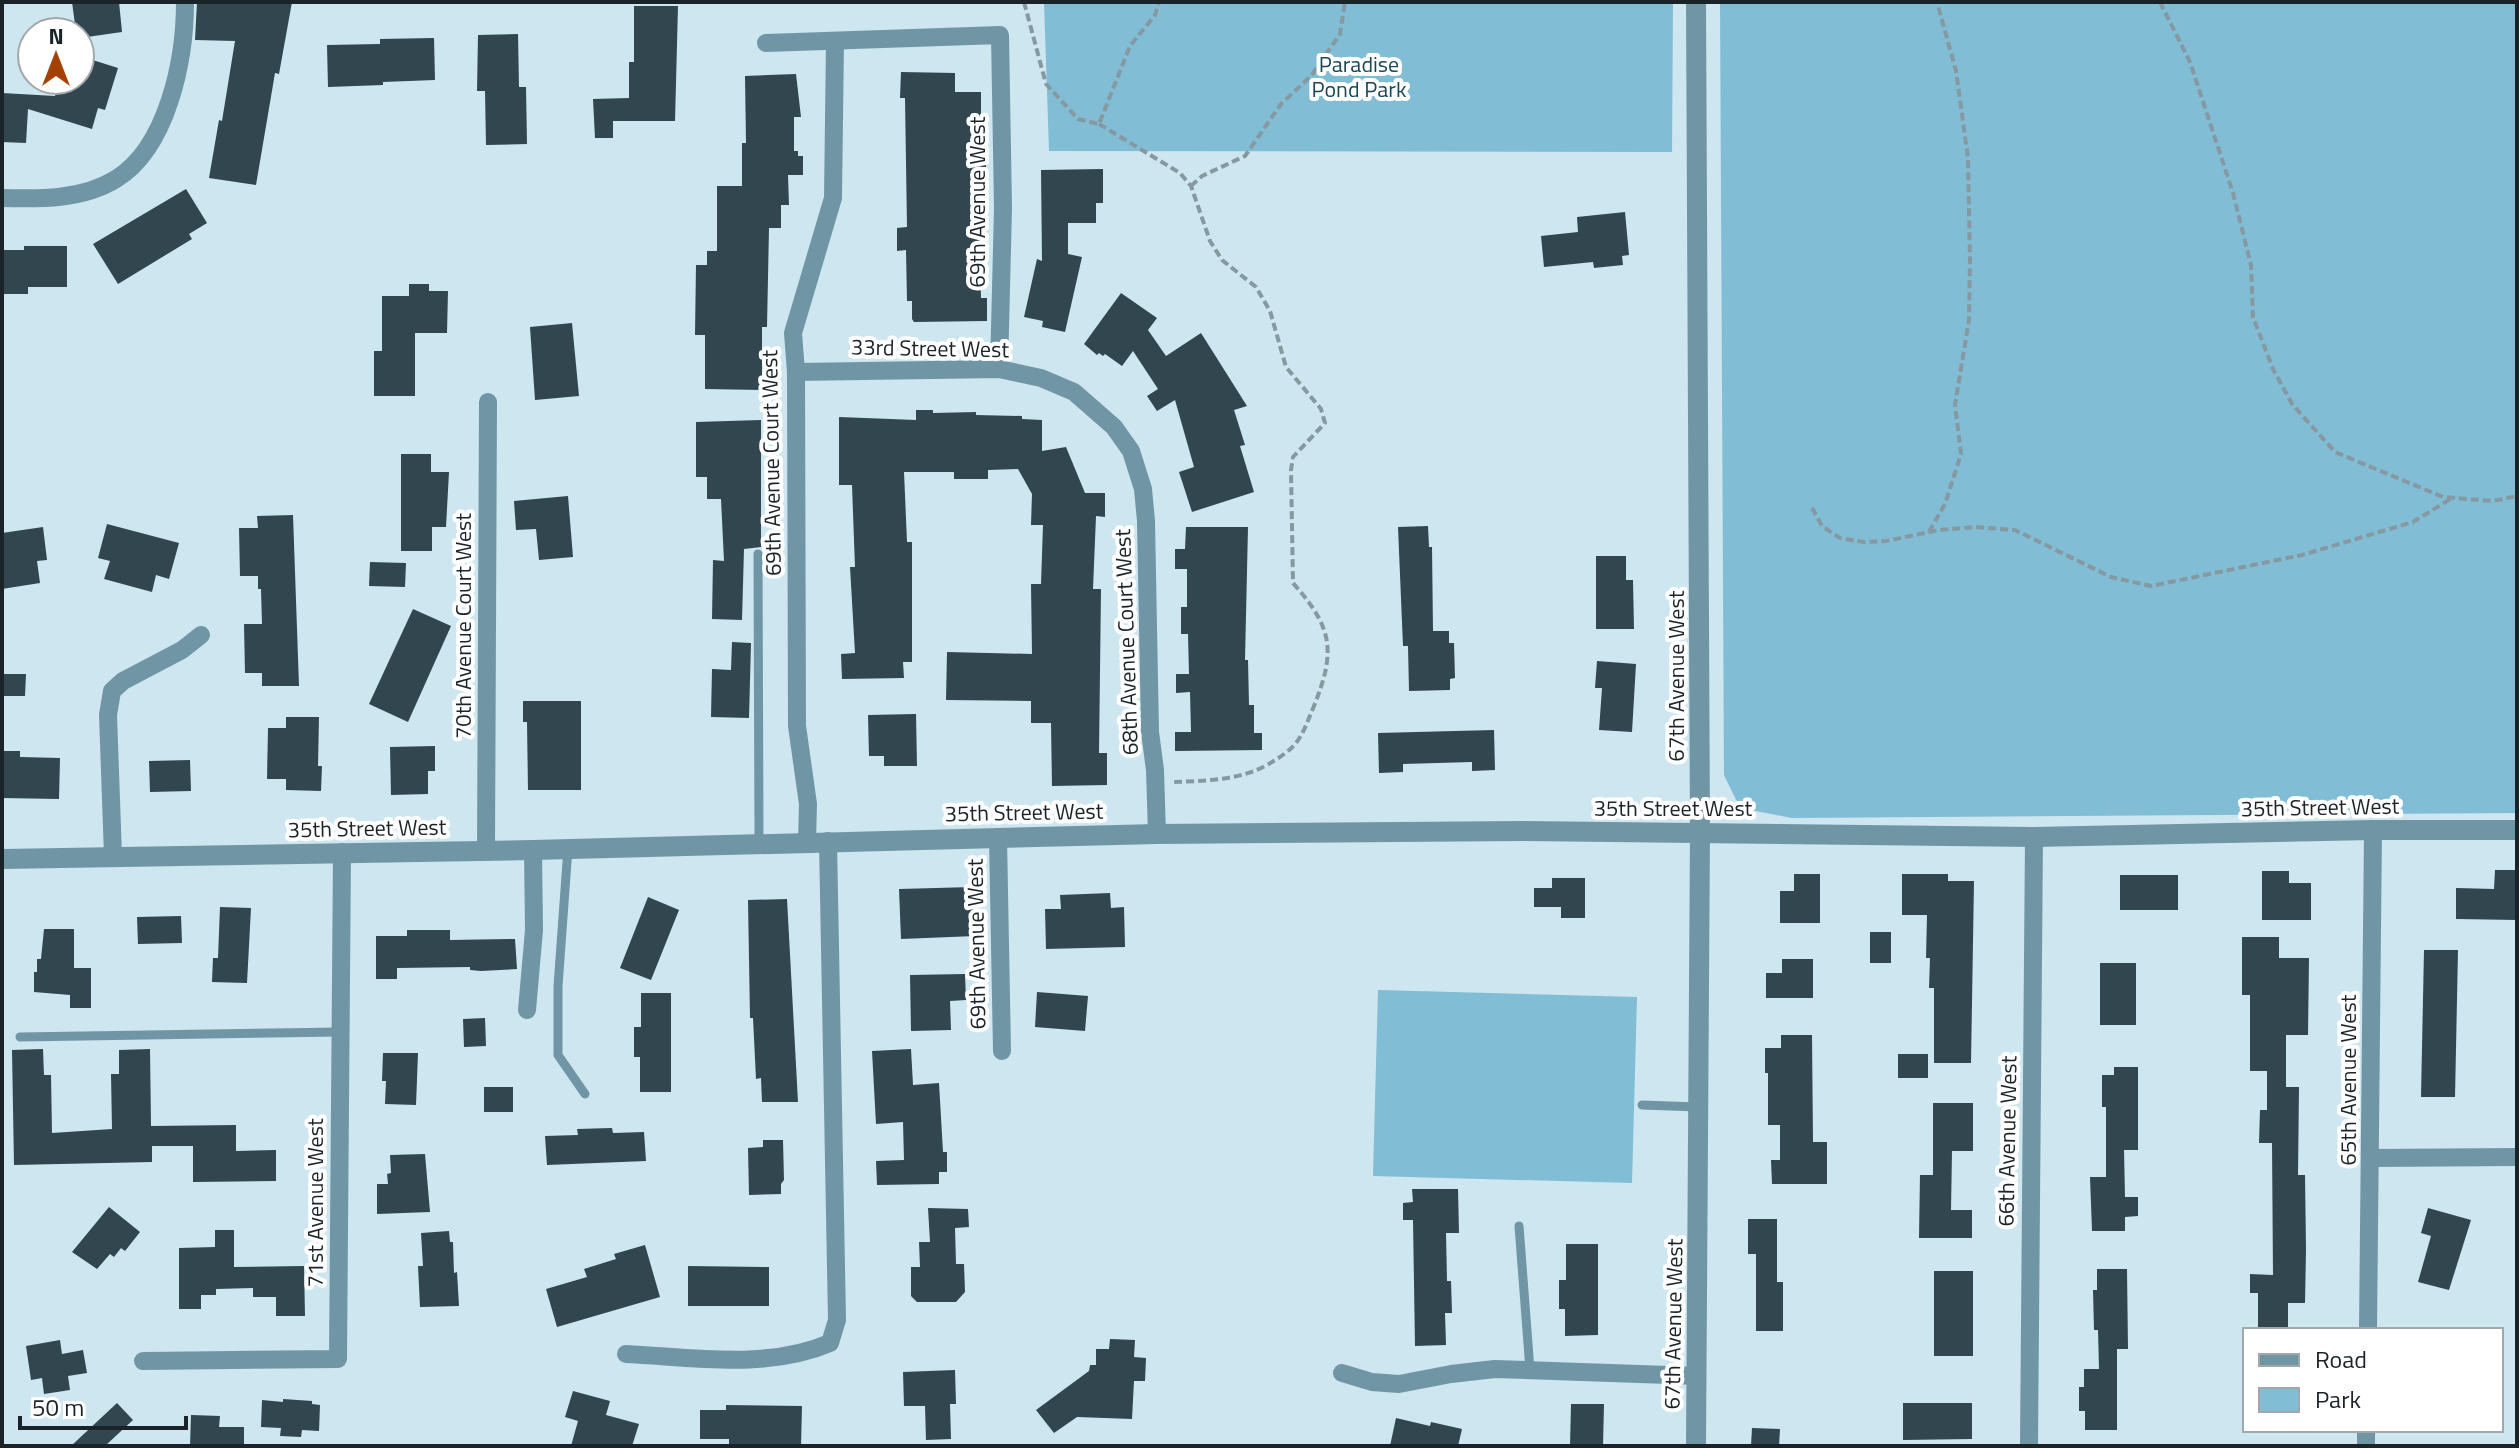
<svg xmlns="http://www.w3.org/2000/svg" width="2519" height="1448" viewBox="0 0 2519 1448" font-family="'Titillium Web',sans-serif">
<style>
.green{fill:#81bdd4}
.building{fill:#31464f}
.lines{fill:none;stroke-linecap:round;stroke-linejoin:round}
.path{stroke:#8698a0;stroke-width:4;stroke-dasharray:8 4;stroke-linecap:butt}
.service{stroke:#7096a6;stroke-width:9}
.minor{stroke:#7096a6;stroke-width:18}
.tertiary{stroke:#7096a6;stroke-width:20}
.labels{text-anchor:middle;dominant-baseline:central;stroke-width:8;stroke-linejoin:round;paint-order:stroke}
.park-label{font-size:22px;fill:#1a4656;stroke:#fff}
.street-label{font-size:22px;fill:#1a2327;stroke:#fff}
</style>
<rect width="100%" height="100%" fill="#cde6f0"/>
<!-- green -->
<g class="green">
<path d="M1044,2H1673L1672,152L1049,151Z"/>
<path d="M1720,2H2517V813L1792,818L1740,808L1724,775Z"/>
<path d="M1378,990L1637,997L1632,1183L1373,1176Z"/>
</g>
<!-- building -->
<g class="building">
<path d="M72,2H119L122,32L80,38V32H76Z"/>
<path d="M197,2H292L279,74L275,73L256,185L209,178L219,120L222,121L235,41L195,40Z"/>
<path d="M634,6H678L675,121H613V138H595L593,99L629,98V62H634Z"/>
<path d="M518,34L519,87H526L527,144L486,145L485,91H477L478,35Z"/>
<path d="M434,38L435,80L383,82V85L328,87L327,45L380,44V39Z"/>
<path d="M80,56L118,68L105,110L98,108L92,129L28,109L26,143L2,142V93L55,96L57,90L64,92L68,80H80Z"/>
<path d="M901,72L955,73V92H981V146H986V219H979L981,298H987V321L914,322L912,319V301H907L906,250L897,251V228L907,227L905,98H900Z"/>
<path d="M796,74L801,117H794V151H798V156H803V175H788L789,205H781V228H769L767,327H762V390L705,389V335H695L696,265H707V251H717V186H742V143H746L745,76Z"/>
<path d="M1103,169V203H1096V223H1068V254L1082,257L1065,332L1042,327L1043,321L1024,317L1037,259L1042,261L1041,170Z"/>
<path d="M186,189L207,223L189,234L192,239L118,284L93,244Z"/>
<path d="M1625,212L1629,255L1622,256L1623,265L1594,268L1593,262L1544,267L1541,236L1578,232L1577,217Z"/>
<path d="M24,246H67V287H28V294H2V250H24Z"/>
<path d="M409,284H429V291H448L447,333H415V396H374V351H382V296H409Z"/>
<path d="M1121,293L1157,318L1148,330L1166,356L1201,333L1247,406L1234,410L1245,445L1240,446L1254,492L1192,512L1179,472L1194,467L1175,400L1157,411L1147,396L1158,389L1133,351L1122,366L1105,354L1103,356L1099,353L1097,355L1084,344Z"/>
<path d="M572,323L579,396L535,400L530,327Z"/>
<path d="M916,410H933V413L976,412V415L1022,416V419L1042,420V451L1066,447L1085,493H1105V517L1096,516L1093,589H1101L1099,753H1107V785L1052,786L1051,723H1031V701L946,700L947,652L1032,654L1031,584H1041L1043,525H1031L1032,494L1018,469L988,470V479H954V472H904L907,542H912V662H903L904,678L842,679L841,654L855,653L850,567H855L852,485H839V417L916,420Z"/>
<path d="M761,420V547L744,549L742,620L712,619L713,560L724,561L721,499H707V477H696V422Z"/>
<path d="M401,454H431V472H449L446,527H432V551H401Z"/>
<path d="M568,496L573,557L539,560L536,529L516,530L514,501Z"/>
<path d="M293,515L299,686H262V673H245L244,624H262L261,589H258V576H240L239,528H258L257,516Z"/>
<path d="M107,524L179,543L169,579L156,575L152,592L104,579L110,561L98,558Z"/>
<path d="M1428,526L1429,547H1432L1433,631H1449V643H1454L1455,678L1450,679V690L1409,691L1408,646H1403L1398,527Z"/>
<path d="M43,527L47,560L37,561L40,583L2,589V533Z"/>
<path d="M1186,527H1248L1245,660H1248L1249,705H1254V733H1262V750L1175,751V732H1191L1190,692L1176,693V674H1189L1188,634H1181V607H1187V569H1175V549H1185Z"/>
<path d="M1596,556H1626V580H1633L1634,629H1596Z"/>
<path d="M370,562L406,563L405,587L369,586Z"/>
<path d="M413,609L451,626L408,722L369,704Z"/>
<path d="M732,642L751,643L749,718L711,717L712,669L731,670Z"/>
<path d="M1597,661L1636,664L1632,732L1599,730L1602,688H1595Z"/>
<path d="M2,674H26L25,696H2Z"/>
<path d="M523,701H581V790H528L527,722H523Z"/>
<path d="M916,714L917,766H884V756H869L868,715Z"/>
<path d="M286,717H319L318,766H322L321,791L286,790V779H267L268,728H286Z"/>
<path d="M1494,730L1495,770L1472,771V762L1403,764V772L1379,773L1378,733Z"/>
<path d="M435,746V771H428V794L391,795L390,747Z"/>
<path d="M2,751H20V757L60,758L59,799L2,798Z"/>
<path d="M190,760L191,791L150,792L149,761Z"/>
<path d="M2495,870H2517V920L2456,919V888L2494,889Z"/>
<path d="M2262,871H2289V883H2311V920H2262Z"/>
<path d="M1794,874H1820V923H1780V891H1794Z"/>
<path d="M1902,874H1948V881H1974L1971,1063H1934V988H1929L1930,958H1926L1927,915H1902Z"/>
<rect x="2120" y="875" width="58" height="35"/>
<path d="M1552,878H1585V918H1561V907H1534V888H1552Z"/>
<path d="M973,887L975,936L901,939L899,889Z"/>
<path d="M1110,893L1111,908L1124,907L1125,947L1046,949L1045,909H1061L1060,895Z"/>
<path d="M648,897L679,910L651,980L620,968Z"/>
<path d="M787,899L798,1102H762L761,1078L756,1079L753,1018H750L748,900Z"/>
<path d="M220,907L251,908L247,983L212,982L213,958H218Z"/>
<path d="M181,916L182,943L138,944L137,917Z"/>
<path d="M44,929H74V968H91V1008H70V995L34,992V972H37V959H41Z"/>
<path d="M407,930H450V940L515,939L517,969L481,971L470,970V967L397,968V979H376V936H407Z"/>
<rect x="1870" y="932" width="21" height="31"/>
<path d="M2242,937H2279V958H2309L2308,1035H2286V1087H2299L2298,1175H2305L2306,1250L2305,1303H2288V1330H2258V1293H2250V1274L2273,1275L2272,1143H2259L2260,1110H2267V1071H2250V995H2242Z"/>
<path d="M2424,950H2458L2455,1097H2421Z"/>
<path d="M1782,959H1813V998H1766V973H1782Z"/>
<rect x="2100" y="963" width="36" height="62"/>
<path d="M965,974L966,1000L950,1001L951,1030L911,1031L910,975Z"/>
<path d="M1037,992L1088,996L1085,1031L1035,1027Z"/>
<path d="M641,993H671V1092H640V1057H634V1027H641Z"/>
<path d="M485,1018L486,1046L464,1047L463,1019Z"/>
<path d="M1781,1035H1812L1813,1142H1827V1184H1772L1771,1160H1780V1125H1768V1073H1765V1048H1781Z"/>
<path d="M43,1049L44,1075H51L52,1133L112,1129L111,1074H119V1050L150,1049L151,1126L236,1125V1151L276,1150V1181L193,1182V1146H152V1162L14,1165L12,1050Z"/>
<path d="M911,1049L913,1085L939,1083L943,1152H947V1172H939V1184L877,1185L876,1161L904,1160L903,1122L876,1124L872,1051Z"/>
<path d="M383,1053H418L416,1105L385,1104L386,1081H382Z"/>
<rect x="1898" y="1054" width="30" height="24"/>
<path d="M2114,1067H2138V1150H2124L2125,1197H2138V1216L2125,1217V1231H2092L2090,1177H2106V1107H2102V1075H2114Z"/>
<rect x="484" y="1087" width="29" height="25"/>
<path d="M1933,1103H1973V1151H1952L1951,1210H1972V1238H1919L1920,1175H1933Z"/>
<path d="M612,1128L613,1133L644,1132L646,1161L547,1165L545,1136L578,1135L577,1129Z"/>
<path d="M763,1140H783L784,1180L781,1184V1194L749,1195L748,1148L763,1147Z"/>
<path d="M425,1154L430,1212L377,1214V1184H388L387,1174L391,1173L390,1155Z"/>
<path d="M1412,1189H1458L1459,1233H1446L1447,1281H1451L1452,1313H1445L1446,1345L1415,1346L1413,1220H1403V1203L1413,1202Z"/>
<path d="M109,1207L140,1232L125,1251L121,1248L114,1257L110,1254L97,1269L72,1252Z"/>
<path d="M928,1208L968,1209L969,1227L955,1228L956,1264H964L965,1292L956,1302H917L911,1296V1267H920L919,1242H930Z"/>
<path d="M2428,1208L2471,1220L2449,1290L2418,1282L2431,1236L2421,1233Z"/>
<path d="M1748,1219H1777V1282H1783V1331H1756V1254H1748Z"/>
<path d="M215,1230H234V1267L304,1266L305,1316H276V1297H253V1288L216,1289V1295H201V1309H179V1248L215,1247Z"/>
<path d="M449,1231L450,1242H453L454,1273L457,1272L459,1306L420,1307L418,1266H423L421,1233Z"/>
<path d="M1566,1244H1598V1335L1565,1336V1309H1559V1280H1566Z"/>
<path d="M645,1245L660,1297L557,1327L546,1289L587,1277L584,1269L616,1259L614,1254Z"/>
<path d="M688,1266L769,1267V1306H688Z"/>
<path d="M2097,1269H2127L2128,1349H2117V1430H2085V1411H2079V1387H2084V1369H2099L2098,1330H2094L2093,1290H2097Z"/>
<rect x="1934" y="1271" width="39" height="85"/>
<path d="M1110,1339L1135,1340L1134,1357L1146,1358L1145,1381H1134L1132,1419L1077,1417L1054,1433L1036,1410L1089,1371L1090,1365H1096V1349H1109Z"/>
<path d="M60,1340L62,1354L83,1350L87,1373L68,1376L70,1390L44,1394L42,1378L31,1380L26,1346Z"/>
<path d="M955,1370L956,1404H950L951,1439L926,1440L925,1406H904L903,1372Z"/>
<path d="M573,1391L610,1401L606,1415L639,1424L632,1446H571L578,1421L565,1417Z"/>
<path d="M283,1399L312,1401V1404L320,1405L319,1431L302,1430L301,1437L280,1436L281,1428L261,1427L262,1400L283,1402Z"/>
<path d="M117,1403L133,1420L105,1446H71Z"/>
<path d="M1903,1403H1972V1439L1903,1440Z"/>
<path d="M1571,1404H1604L1603,1446H1570Z"/>
<path d="M726,1405L802,1406L801,1446L729,1444V1439H700V1410H726Z"/>
<path d="M191,1415L220,1416L219,1427H244V1446H190Z"/>
<path d="M1396,1418L1430,1426L1431,1422L1462,1429L1458,1446H1390Z"/>
<path d="M1752,1428L1780,1429L1779,1446H1751Z"/>
</g>
<g class="lines">
<!-- path -->
<g class="path">
<path d="M1024,2L1046,84L1078,119L1099,124L1130,46L1155,15L1159,2"/>
<path d="M2160,2L2190,62L2233,193L2251,265L2253,317L2273,369L2292,404L2335,452L2443,497L2493,501L2517,496"/>
<path d="M1099,124L1180,173L1191,186L1210,241L1222,260L1256,287L1270,311L1286,367L1321,409L1325,423L1293,457L1291,470L1293,583C1333,628 1336,651 1314,706C1300,740 1299,747 1265,766C1239,780 1204,781 1174,782"/>
<path d="M1191,186L1202,176L1245,156L1281,104L1311,76L1340,34L1345,2"/>
<path d="M1812,508L1822,526L1840,538L1864,542L1886,541L1939,530L1975,527L2015,530L2111,577L2151,586L2302,555L2413,522L2452,498"/>
<path d="M1929,532L1945,504L1961,454L1955,405L1969,320L1970,260L1968,158L1956,71L1937,2"/>
</g>
<!-- service -->
<g class="service">
<path d="M758,554L759,842"/>
<path d="M568,848L558,986V1055L585,1094"/>
<path d="M20,1037L340,1032"/>
<path d="M1642,1105L1698,1107"/>
<path d="M1519,1226L1530,1370"/>
</g>
<!-- minor -->
<g class="minor">
<path d="M766,43L1000,35L1003,208L999,369"/>
<path d="M2,198C40,199 82,200 116,179C168,147 185,59 185,2"/>
<path d="M796,372L999,369L1041,378L1074,392L1114,427L1131,451L1143,489L1146,521L1150,732L1155,770L1157,834"/>
<path d="M998,837L1002,1051"/>
<path d="M807,842L808,804L797,726L796,372L793,333L833,198L835,41"/>
<path d="M486,850L488,402"/>
<path d="M113,856L108,715L112,691L123,681L182,650L201,635"/>
<path d="M527,1010L534,930L533,850"/>
<path d="M2372,1158L2517,1157"/>
<path d="M2368,1330L2373,830"/>
<path d="M626,1354C692,1357 767,1370 830,1343L837,1320L828,841"/>
<path d="M143,1361L338,1359L342,852"/>
<path d="M1342,1373L1372,1382L1399,1384L1451,1374L1495,1369L1697,1376"/>
<path d="M2029,1446L2034,837"/>
<path d="M2366,1446V1430"/>
</g>
<!-- tertiary -->
<g class="tertiary">
<path d="M1696,2L1700,832L1696,1446"/>
<path d="M2,859L533,850L1157,834L1523,831L2034,837L2373,830H2517"/>
</g>
</g>
<g class="labels">
<!-- park labels -->
<g class="park-label">
<text x="1359" y="64">Paradise<tspan x="1359" dy="25">Pond Park</tspan></text>
</g>
<!-- street labels -->
<g class="street-label">
<text transform="translate(977 202) rotate(-90)">69th Avenue West</text>
<text transform="translate(930 348) rotate(1)">33rd Street West</text>
<text transform="translate(771 463) rotate(-91)">69th Avenue Court West</text>
<text transform="translate(463 626) rotate(-90)">70th Avenue Court West</text>
<text transform="translate(1126 642) rotate(-92)">68th Avenue Court West</text>
<text transform="translate(1676 676) rotate(-90)">67th Avenue West</text>
<text transform="translate(2320 807) rotate(-1)">35th Street West</text>
<text x="1673" y="808">35th Street West</text>
<text transform="translate(1024 812) rotate(-1)">35th Street West</text>
<text transform="translate(367 828) rotate(-1)">35th Street West</text>
<text transform="translate(976 944) rotate(-91)">69th Avenue West</text>
<text transform="translate(2348 1080) rotate(-90)">65th Avenue West</text>
<text transform="translate(2007 1141) rotate(-89)">66th Avenue West</text>
<text transform="translate(315 1203) rotate(-90)">71st Avenue West</text>
<text transform="translate(1673 1324) rotate(-89)">67th Avenue West</text>
</g>
</g>
<!-- border -->
<rect width="2519" height="1448" fill="none" stroke="#1a2327" stroke-width="8"/>
<!-- legend -->
<rect x="2243" y="1328" width="260" height="104" fill="#ffffff" stroke="#a3a7a9" stroke-width="2"/>
<rect x="2259" y="1354" width="40" height="12" fill="#7096a6" stroke="#a3a7a9" stroke-width="2"/>
<text x="2315" y="1368" font-size="24" fill="#1a2327">Road</text>
<rect x="2259" y="1388" width="40" height="24" fill="#81bdd4" stroke="#a3a7a9" stroke-width="2"/>
<text x="2315" y="1408" font-size="24" fill="#1a2327">Park</text>
<!-- north arrow -->
<g transform="translate(56 56)"><circle r="38" fill="#ffffff" stroke="#a3a7a9" stroke-width="2"/>
<path d="M0-6L14 30L0 20L-14 30Z" fill="#a44102"/>
<text y="-12" font-size="22" font-weight="bold" text-anchor="middle" fill="#1a2327">N</text>
</g>
<!-- scale -->
<path d="M20 1416v12h166v-12" fill="none" stroke="#1a2327" stroke-width="4"/>
<text x="32" y="1416" font-size="24" fill="#1a2327" stroke="#ffffff" stroke-width="6" paint-order="stroke">50 m</text>
</svg>
